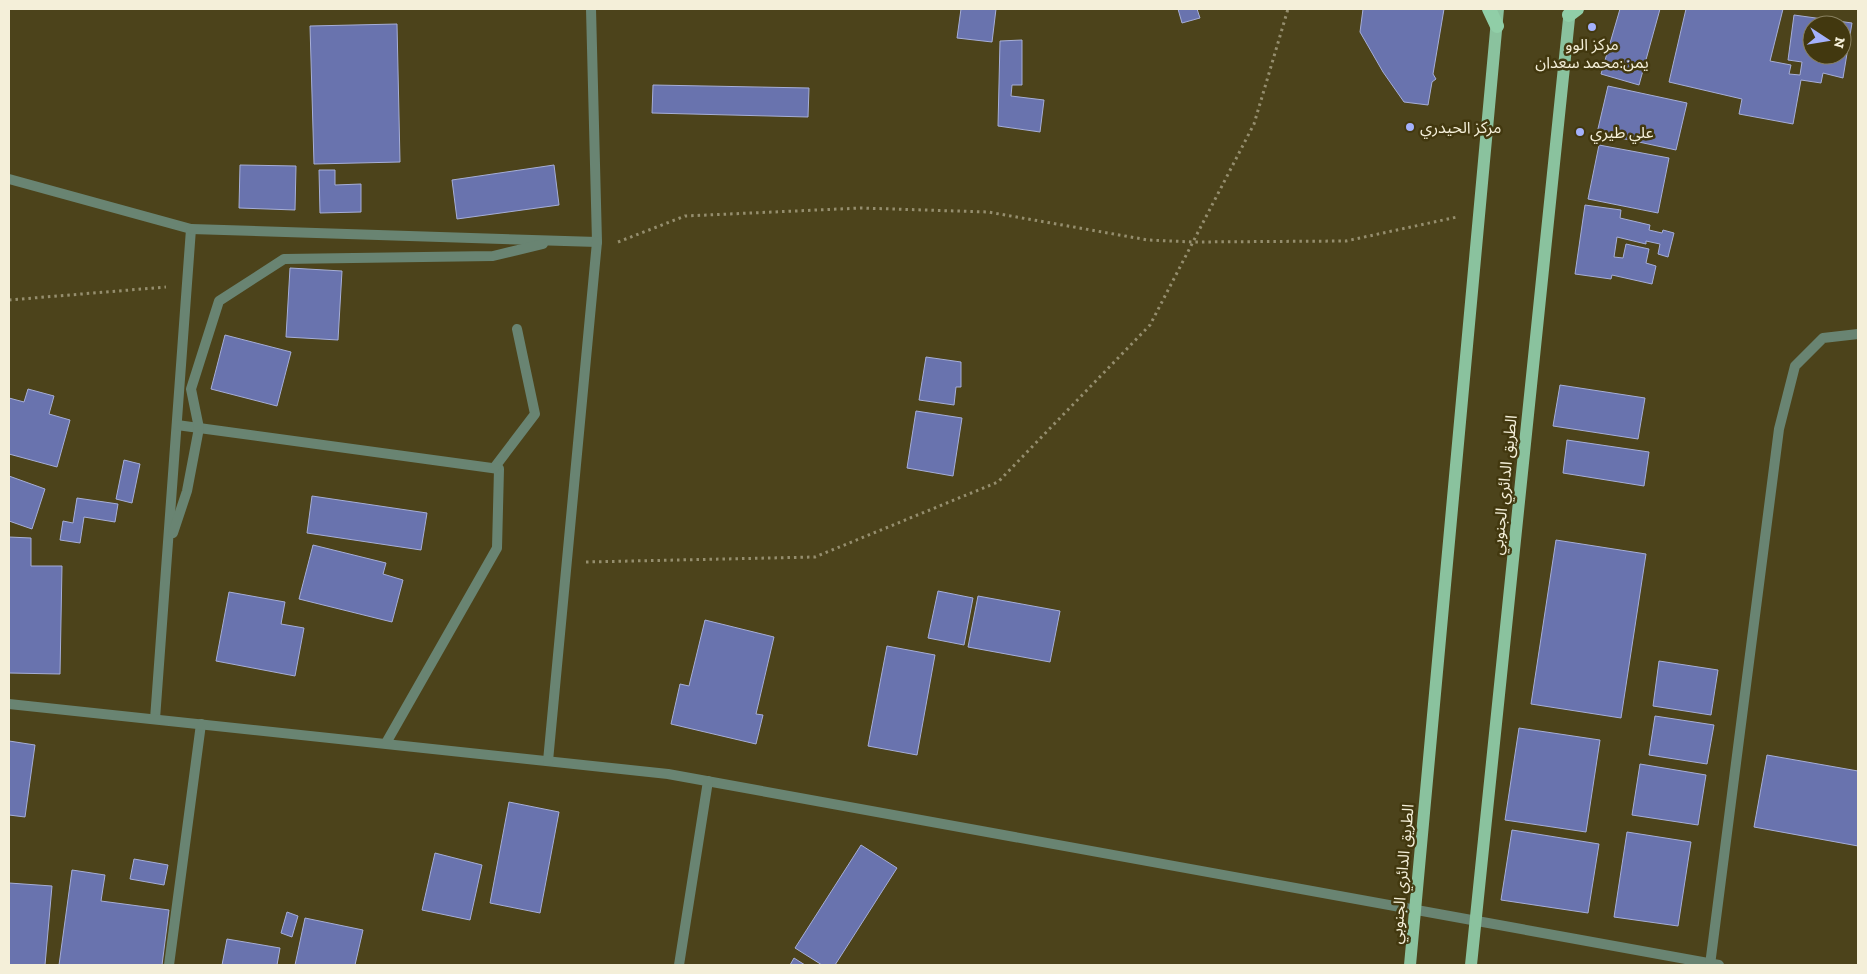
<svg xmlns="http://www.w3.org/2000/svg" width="1867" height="974" viewBox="0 0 1867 974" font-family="'Zilla Slab','Noto Sans Arabic',serif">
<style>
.building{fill:#6973ae;stroke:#a6aed7;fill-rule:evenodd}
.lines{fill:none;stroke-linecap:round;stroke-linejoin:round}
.path{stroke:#958e6e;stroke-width:3;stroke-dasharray:2.5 4;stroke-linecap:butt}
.service{stroke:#698472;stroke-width:10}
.minor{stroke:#698472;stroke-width:10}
.primary{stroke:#8ac29e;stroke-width:12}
.trunk{stroke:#90cea7;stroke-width:14}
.poi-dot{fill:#a4b1fc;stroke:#42380f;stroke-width:2}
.labels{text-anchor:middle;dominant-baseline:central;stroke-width:5;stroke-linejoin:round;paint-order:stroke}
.poi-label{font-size:16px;fill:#f4efd9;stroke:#42380f;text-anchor:start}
.street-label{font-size:16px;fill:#f4efd9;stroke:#42380f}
</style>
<rect width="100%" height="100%" fill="#4c431b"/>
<!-- building -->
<g class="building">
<path d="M961,9H996L992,42L957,38Z"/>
<path d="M1178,9H1197L1200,18L1182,23Z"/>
<path d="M1363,9H1444L1433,74L1436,79L1432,82L1428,105L1404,102L1383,72L1360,32Z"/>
<path d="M1620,9H1660L1639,85L1601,74Z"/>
<path d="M1686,9H1783L1770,61L1791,65L1789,74L1800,75L1802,62L1788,60L1794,15L1852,23L1843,78L1823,73L1821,83L1801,80L1793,124L1739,114L1742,99L1669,82ZM1812,25H1842V55H1812Z"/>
<path d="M397,24L400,162L314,164L310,26Z"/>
<path d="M1022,40V85H1012L1011,96L1044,100L1040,132L998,126L1000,41Z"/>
<path d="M653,85L809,88L808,117L652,113Z"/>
<path d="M1608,86L1687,103L1676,150L1597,133Z"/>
<path d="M1599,145L1669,158L1658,213L1588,199Z"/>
<path d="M240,165L296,166L295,210L239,208Z"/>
<path d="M554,165L559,205L457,219L452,180Z"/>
<path d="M319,170H335V185L361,184V212L320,213Z"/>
<path d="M1585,205L1621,210L1620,218L1650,225L1649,230L1662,233L1663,230L1674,233L1668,257L1658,254L1660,244L1646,241V244L1617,237L1614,257L1623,258L1626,244L1649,249L1646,263L1656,266L1652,284L1612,275L1611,279L1575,274Z"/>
<path d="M290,268L342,271L338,340L286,337Z"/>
<path d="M225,335L291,352L277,406L211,389Z"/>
<path d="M926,357L961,362V387H956L954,405L919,400Z"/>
<path d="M1560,385L1645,398L1638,439L1553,426Z"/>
<path d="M28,389L54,396L49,414L70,420L57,467L9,454V398L24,402Z"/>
<path d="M916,411L962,418L953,476L907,468Z"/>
<path d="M1567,440L1649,452L1644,486L1563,473Z"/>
<path d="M124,460L140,464L132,503L116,499Z"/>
<path d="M9,476L45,489L32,529L9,521Z"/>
<path d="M312,496L427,513L421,550L307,533Z"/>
<path d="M77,498L118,504L115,522L84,517L80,543L60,540L63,521L73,523Z"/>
<path d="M9,537L31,538V566H62L60,674L9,673Z"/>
<path d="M1556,540L1646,554L1621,718L1531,704Z"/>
<path d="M313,545L386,563L383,574L403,580L392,622L299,599Z"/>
<path d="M938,591L973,598L964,645L928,638Z"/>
<path d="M229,592L285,602L281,624L304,628L295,676L216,661Z"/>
<path d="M978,596L1060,611L1050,662L968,647Z"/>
<path d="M705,620L774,637L756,714L763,715L756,744L671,724L680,684L689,686Z"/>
<path d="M887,646L935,655L917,755L868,746Z"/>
<path d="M1659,661L1718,670L1711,715L1653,706Z"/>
<path d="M1655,716L1714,725L1707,764L1649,755Z"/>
<path d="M1519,728L1600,740L1586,832L1505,820Z"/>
<path d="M9,741L35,745L25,817L9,815Z"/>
<path d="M1767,755L1858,771V846L1754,827Z"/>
<path d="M1640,764L1706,775L1698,825L1632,815Z"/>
<path d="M509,802L559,812L540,913L490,903Z"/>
<path d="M1512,830L1599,844L1588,913L1501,900Z"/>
<path d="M1627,832L1691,842L1678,926L1614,917Z"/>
<path d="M861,845L897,868L835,965H822L795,948Z"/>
<path d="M435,853L482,865L470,920L422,910Z"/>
<path d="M134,859L168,865L164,885L130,879Z"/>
<path d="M72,870L105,875L101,901L169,910L162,965H59Z"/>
<path d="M9,883L52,886L45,965H9Z"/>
<path d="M287,912L298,916L292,937L281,933Z"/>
<path d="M305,918L363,930L355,965H295Z"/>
<path d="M227,939L280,948L277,965H222Z"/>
<path d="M794,958L805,965H790Z"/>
</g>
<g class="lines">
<!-- path -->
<g class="path">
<path d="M618,242L685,216L861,208L988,212L1148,240L1193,242L1346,241L1457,217"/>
<path d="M9,300L166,287"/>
<path d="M586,562L815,557L998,482L1150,325L1254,124L1288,9"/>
</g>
<!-- service -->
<path class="service" d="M169,965L201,724"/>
<!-- minor -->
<g class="minor">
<path d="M9,179L191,229L155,719"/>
<path d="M191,229L597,242L591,9"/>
<path d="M177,425L499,469L497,548L386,743"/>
<path d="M494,468L535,414L517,329"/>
<path d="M173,533L187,491L199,428L191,389L219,301L284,259L493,256L543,244"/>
<path d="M9,704L668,774L1719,965"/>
<path d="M548,761L597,242"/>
<path d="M679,965L708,781"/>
<path d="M1710,965L1779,429L1795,366L1823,338L1858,334"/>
</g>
<!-- primary -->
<g class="primary">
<path d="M1410,965L1498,9"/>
<path d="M1471,965L1570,9"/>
</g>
<!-- trunk -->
<g class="trunk">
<path d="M1489,9L1497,26"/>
<path d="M1569,15L1577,9"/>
</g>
</g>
<!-- markers -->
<g class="poi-dot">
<circle cx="1592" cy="27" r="5"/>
<circle cx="1410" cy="127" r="5"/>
<circle cx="1580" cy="132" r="5"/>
</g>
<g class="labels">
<!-- poi labels -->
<g class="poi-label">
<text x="1592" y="44" text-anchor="middle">مركز الوو<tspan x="1592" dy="18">يمن:محمد سعدان</tspan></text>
<text x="1420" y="127">مركز الحيدري</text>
<text x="1590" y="132">علي طيري</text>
</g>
<!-- street labels -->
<g class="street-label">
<text transform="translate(1504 485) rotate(-84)">الطريق الدائري الجنوبي</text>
<text transform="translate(1402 874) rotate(-85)">الطريق الدائري الجنوبي</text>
</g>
</g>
<!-- border -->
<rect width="1867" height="974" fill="none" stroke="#f4efd9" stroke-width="20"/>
<!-- north arrow -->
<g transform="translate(1827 40) rotate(102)"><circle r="24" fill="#42380f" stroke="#898160"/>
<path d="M0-4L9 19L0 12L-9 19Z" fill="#a4b1fc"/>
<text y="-8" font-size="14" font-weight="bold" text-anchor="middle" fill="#f4efd9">N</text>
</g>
</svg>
